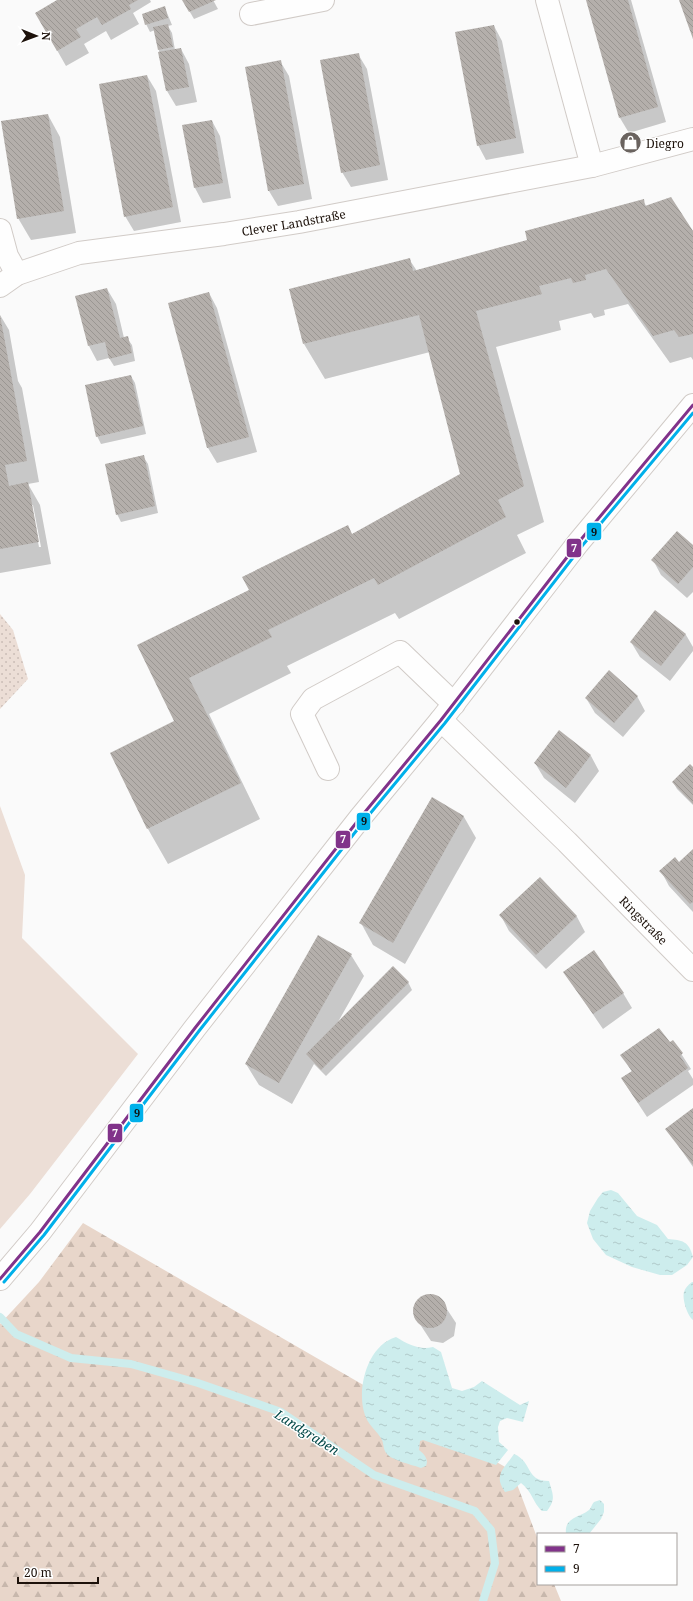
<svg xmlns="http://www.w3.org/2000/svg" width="693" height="1601" viewBox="0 0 693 1601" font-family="'Noto Serif',serif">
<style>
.green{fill:#ecded6}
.forest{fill:url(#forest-firs)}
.park{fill:url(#park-dots)}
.water{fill:url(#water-ripples)}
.shadow{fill:#0003;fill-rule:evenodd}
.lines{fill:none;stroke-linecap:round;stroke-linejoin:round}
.stream{stroke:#cdeded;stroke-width:8}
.building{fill:url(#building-back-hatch)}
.minor-casing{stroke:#d1cbc7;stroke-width:24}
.minor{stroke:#fefefe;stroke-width:22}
.bus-1-casing{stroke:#fff;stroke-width:6}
.bus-2-casing{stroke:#fff;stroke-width:6}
.bus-1{stroke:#81338a;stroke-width:3}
.bus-2{stroke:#00b0ea;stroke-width:3}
.bus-dot{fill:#1d120b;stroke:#fff;stroke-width:1.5}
.labels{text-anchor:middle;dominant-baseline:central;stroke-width:3;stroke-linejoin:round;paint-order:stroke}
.poi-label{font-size:12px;fill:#1d120b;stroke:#fff;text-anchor:start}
.street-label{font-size:12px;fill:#1d120b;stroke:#fff}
.water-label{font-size:13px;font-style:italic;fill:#004747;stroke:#fff}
.line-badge{stroke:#fff;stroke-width:1.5}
.badge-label{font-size:11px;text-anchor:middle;font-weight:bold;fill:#fff}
.pale-badge-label{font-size:11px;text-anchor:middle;font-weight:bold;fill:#111}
</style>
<defs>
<pattern id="forest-firs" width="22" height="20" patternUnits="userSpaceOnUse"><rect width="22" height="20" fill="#e8d6ca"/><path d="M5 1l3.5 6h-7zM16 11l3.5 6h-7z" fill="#c7b7ac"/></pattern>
<pattern id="park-dots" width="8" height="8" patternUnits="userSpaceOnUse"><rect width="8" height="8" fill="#ecded6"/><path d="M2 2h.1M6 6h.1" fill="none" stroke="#cabdb6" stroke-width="1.8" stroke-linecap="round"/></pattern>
<pattern id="water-ripples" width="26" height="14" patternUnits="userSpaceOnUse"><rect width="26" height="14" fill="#cdeded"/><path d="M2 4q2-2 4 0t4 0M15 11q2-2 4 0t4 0" fill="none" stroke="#b0caca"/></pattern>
<pattern id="building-back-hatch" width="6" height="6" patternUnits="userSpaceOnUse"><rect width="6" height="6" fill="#b4afab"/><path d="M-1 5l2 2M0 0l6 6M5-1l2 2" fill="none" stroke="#9a9692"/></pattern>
</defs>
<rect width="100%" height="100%" fill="#fafafa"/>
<!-- green -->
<path class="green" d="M0,806L25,875L22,938L138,1054L30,1194L0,1229Z"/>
<!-- forest -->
<path class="forest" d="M83,1223L512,1471L538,1540V1584H554L561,1601H0V1324L39,1282Z"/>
<!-- park -->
<path class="park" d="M0,614L13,630L28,679L0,709Z"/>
<!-- water -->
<g class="water">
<path d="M611,1190L618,1193L637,1216L657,1225L668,1239C682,1240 689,1241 693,1257L687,1265L672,1275H660L632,1267L606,1255L593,1239L587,1223L590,1211L598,1198L603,1192Z"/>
<path d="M692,1282H693V1320C687,1315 682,1299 684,1292C685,1288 688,1285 692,1282Z"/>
<path d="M396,1337C409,1345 419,1350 433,1347L441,1352L452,1388L462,1391L474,1387L482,1381L520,1405L529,1401L523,1422L507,1418L500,1421L498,1427L499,1442L508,1450L496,1465L423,1440L420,1441L419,1450C424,1454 429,1459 426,1466L421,1468C413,1465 391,1460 387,1454C383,1450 384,1445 382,1440C377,1430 367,1425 364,1412C357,1387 368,1345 396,1337Z"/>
<path d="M514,1454C533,1462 525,1481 549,1481C553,1495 556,1499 547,1511H542C533,1503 532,1491 521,1483L513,1490L505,1492C493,1475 504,1469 514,1454Z"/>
<path d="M600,1500L604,1504V1512L601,1519L589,1534H566C564,1517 579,1518 589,1510C591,1508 592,1504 594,1502Z"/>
</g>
<!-- shadow -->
<g class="shadow">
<path d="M59,0H150L151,2L133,13L139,24L111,40L106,31L84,44L89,53L66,66L36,13Z"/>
<path d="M183,0H213L218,9L194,19Z"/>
<path d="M587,0H631L666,122L629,133L620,118Z"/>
<path d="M165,8L172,25L168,26L172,33L175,50L181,49L189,64L197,102L176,106L167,91L155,30L150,32L146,24Z"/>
<path d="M494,26L502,41L524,153L486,160L478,145Z"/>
<path d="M358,54L367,69L388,180L351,187L342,172Z"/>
<path d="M280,61L289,76L312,199L278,206L269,191Z"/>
<path d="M147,76L156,91L181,222L134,231L125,216Z"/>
<path d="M48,115L60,137L76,233L31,240L18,218Z"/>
<path d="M212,121L220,136L231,198L203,203L195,188Z"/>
<path d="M643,201L647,207L693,233V360L691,357L670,363L628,304L604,310L605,315L594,318L591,313L559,321L561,330L496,347L544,522L517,535L526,553L399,619L395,613L287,666L291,673L209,714L260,819L168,864L148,829L111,753L176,722L138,646L250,591L348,526L352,535L461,474L430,352L325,379L304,344L409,259L417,271L528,241Z"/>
<path d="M107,289L116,304L124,338H127L132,345L135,361L114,366L109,358L97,361L89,346L77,297Z"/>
<path d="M209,293L217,308L257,452L217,463L208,448L169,304Z"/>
<path d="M0,315L9,330L18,381L22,388L39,482L28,484L40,505L51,564L0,573ZM31,505H33L41,547H39Z"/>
<path d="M131,376L135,383L146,434L101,444L97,436Z"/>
<path d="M143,456L148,464L158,513L121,522L117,514Z"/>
<path d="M693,546V592L687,598L661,575L653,560Z"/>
<path d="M656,611L686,635L693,647V651L670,681L640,657L631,642Z"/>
<path d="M637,696L645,711L623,737L595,713L586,698Z"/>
<path d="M591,756L599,771L575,803L544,778L535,763Z"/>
<path d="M693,768V805L677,789L673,782Z"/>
<path d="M432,798L464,817L476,838L405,964L373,945L361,923Z"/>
<path d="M693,850V912L669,886L661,871L679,863Z"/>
<path d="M540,878L577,917L585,932L546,969L509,931L501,916Z"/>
<path d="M351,955L364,976L338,1022L408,982L412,990L326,1076L314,1064L292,1104L259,1085L246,1064Z"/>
<path d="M564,972L623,993L632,1008L603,1029Z"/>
<path d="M673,1041L691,1069L688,1071L693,1079V1085L647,1117L622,1079L632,1072L622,1055L669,1044Z"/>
<path d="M693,1109V1167L667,1129Z"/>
<path d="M427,1295L439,1297L456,1323L454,1336L443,1343L431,1341L414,1315L416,1302Z"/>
</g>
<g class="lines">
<!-- stream -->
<path class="stream" d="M0,1317L16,1334L71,1358L131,1364L198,1383L281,1412L374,1475L475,1511L491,1530L495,1563L483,1601"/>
</g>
<!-- building -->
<g class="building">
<path d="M57,0H138L129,5L131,9L102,25L97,17L76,29L81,37L57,51L35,13Z"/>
<path d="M182,0H216L189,12Z"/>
<path d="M586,0H628L658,107L619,118Z"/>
<path d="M679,0H693V39Z"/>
<path d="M165,6L168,18L145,25L142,14Z"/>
<path d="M168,24L173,47L158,50L153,27Z"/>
<path d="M494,25L516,138L477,146L455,32Z"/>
<path d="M181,48L189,87L166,91L158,52Z"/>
<path d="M359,53L380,165L341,173L320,60Z"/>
<path d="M281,60L304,184L268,191L245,67Z"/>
<path d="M147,75L173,207L124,217L99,84Z"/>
<path d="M48,114L64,211L17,219L1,121Z"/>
<path d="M212,120L223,183L194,188L182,125Z"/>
<path d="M671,197L693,231V334L679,337L674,330L653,336L606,269L585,275L586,280L573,283L571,278L539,286L542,294L476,311L524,486L498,500L506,517L378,585L374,578L268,630L272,637L189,678L241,783L147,829L110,753L174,721L137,645L249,590L242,577L348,525L352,534L460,474L419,315L303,344L289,289L410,258L413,271L527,240L525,231L644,199L645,206Z"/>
<path d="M107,288L120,338L128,336L132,353L109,359L105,342L88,346L75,296Z"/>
<path d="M209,292L249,437L207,448L168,303Z"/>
<path d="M0,315L27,461L5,465L9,486L28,482L39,542L0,549Z"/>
<path d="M131,375L143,426L96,437L85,385Z"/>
<path d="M144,455L155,506L116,515L105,464Z"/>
<path d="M677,531L693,545V567L678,584L651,560Z"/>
<path d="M655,610L686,634L661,666L630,642Z"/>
<path d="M609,670L638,696L614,723L585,698Z"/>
<path d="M559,730L591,755L566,788L534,763Z"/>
<path d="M690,764L693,767V804L672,782Z"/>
<path d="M432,797L464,816L393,943L359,923Z"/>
<path d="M693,849V902L690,904L659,871L675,857L679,862Z"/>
<path d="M540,877L577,916L536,955L499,915Z"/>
<path d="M318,935L352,954L279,1083L245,1064Z"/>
<path d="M594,950L624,993L593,1014L563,972Z"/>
<path d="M393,966L409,982L321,1070L306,1054Z"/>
<path d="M659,1028L670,1042L673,1040L683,1053L680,1056L688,1068L638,1103L621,1078L632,1071L620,1055Z"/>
<path d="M693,1108V1165L665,1129Z"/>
<circle cx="430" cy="1311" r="17"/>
</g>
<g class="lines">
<defs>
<g id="minor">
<path d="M547,0L592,166"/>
<path d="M251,14L323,0"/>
<path d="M0,230L7,256L17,274"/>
<path id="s1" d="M0,286L17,274L79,253L224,234L299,222L592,166L693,139"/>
<path id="s2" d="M441,720L567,842L693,970"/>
<path d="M328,769L302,714L313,699L400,652L454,704"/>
<path d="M0,1279L40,1232L195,1028L360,818L441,720L578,543L693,405"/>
</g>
</defs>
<!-- minor casing -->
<use href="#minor" class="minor-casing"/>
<!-- minor -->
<use href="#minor" class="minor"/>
<defs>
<path id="bus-1" d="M0,1279L40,1232L195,1028L360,818L441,720L578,543L693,405"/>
<path id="bus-2" d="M4,1282L44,1235L199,1031L364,821L445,723L582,546L693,413"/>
</defs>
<!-- bus-1 casing -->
<use href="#bus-1" class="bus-1-casing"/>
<!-- bus-2 casing -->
<use href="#bus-2" class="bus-2-casing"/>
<!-- bus-1 -->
<use href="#bus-1" class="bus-1"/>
<!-- bus-2 -->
<use href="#bus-2" class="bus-2"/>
</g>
<!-- icons -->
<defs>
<symbol id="shop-disc" viewBox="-11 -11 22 22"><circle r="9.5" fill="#6a635f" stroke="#fff"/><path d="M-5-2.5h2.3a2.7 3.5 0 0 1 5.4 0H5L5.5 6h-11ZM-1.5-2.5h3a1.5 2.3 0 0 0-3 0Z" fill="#fff"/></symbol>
</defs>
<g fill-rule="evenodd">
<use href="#shop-disc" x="618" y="130" width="25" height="25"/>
</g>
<!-- markers -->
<circle class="bus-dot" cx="517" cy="622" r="3.5"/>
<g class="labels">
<!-- poi labels -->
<g class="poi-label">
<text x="646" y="143">Diegro</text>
</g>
<!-- street labels -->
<g class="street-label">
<text stroke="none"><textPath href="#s1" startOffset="303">Clever Landstraße</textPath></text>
<text stroke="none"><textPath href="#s2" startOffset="285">Ringstraße</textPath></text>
</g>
<!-- water labels -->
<g class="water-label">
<text transform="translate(307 1432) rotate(32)">Landgraben</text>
</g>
</g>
<g class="line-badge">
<rect x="586" y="522" width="16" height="19" rx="4" fill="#00b0ea"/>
<rect x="566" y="538" width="16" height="20" rx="4" fill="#81338a"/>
<rect x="356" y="812" width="15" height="19" rx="4" fill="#00b0ea"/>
<rect x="335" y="830" width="16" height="19" rx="4" fill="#81338a"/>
<rect x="129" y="1103" width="15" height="20" rx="4" fill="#00b0ea"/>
<rect x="107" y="1123" width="16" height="20" rx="4" fill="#81338a"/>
</g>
<g class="badge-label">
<text x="574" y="552">7</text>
<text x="343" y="843">7</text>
<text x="115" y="1137">7</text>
</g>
<g class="pale-badge-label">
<text x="594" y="536">9</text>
<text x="364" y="825">9</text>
<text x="137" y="1117">9</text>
</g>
<!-- legend -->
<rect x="537" y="1533" width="140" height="52" fill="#ffffff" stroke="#a5a09d"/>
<rect x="545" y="1546" width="20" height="6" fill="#81338a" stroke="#a5a09d"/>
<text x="573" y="1553" font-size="12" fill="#1d120b">7</text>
<rect x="545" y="1566" width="20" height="6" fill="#00b0ea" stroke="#a5a09d"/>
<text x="573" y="1573" font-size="12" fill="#1d120b">9</text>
<!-- north arrow -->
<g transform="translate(36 36) rotate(91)" stroke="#ffffff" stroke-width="3" paint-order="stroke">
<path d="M0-3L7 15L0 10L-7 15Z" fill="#1d120b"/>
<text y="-6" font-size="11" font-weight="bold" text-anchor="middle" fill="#1d120b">N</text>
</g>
<!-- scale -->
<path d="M18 1577v6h80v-6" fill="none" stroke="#1d120b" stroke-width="2"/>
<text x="24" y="1577" font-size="12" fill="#1d120b" stroke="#ffffff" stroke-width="3" paint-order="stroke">20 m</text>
</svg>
